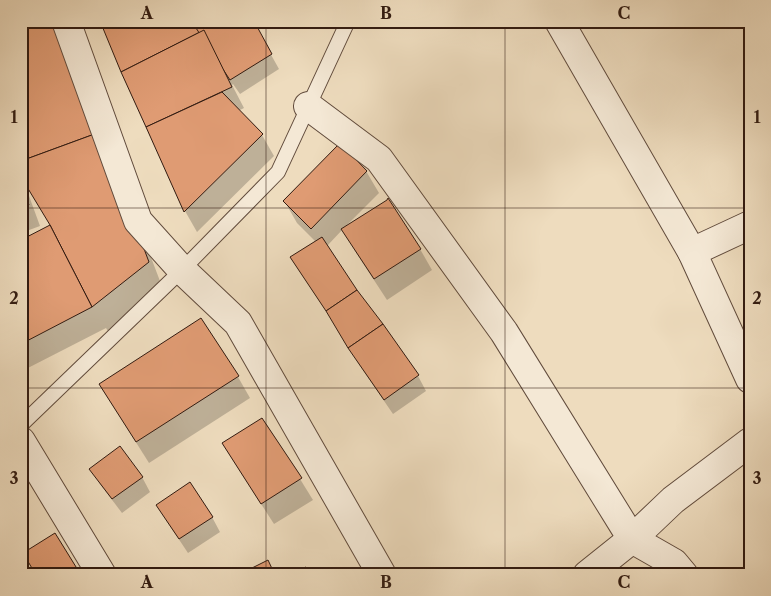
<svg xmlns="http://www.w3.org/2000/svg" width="771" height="596" viewBox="0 0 771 596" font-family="'Libre Caslon Text',serif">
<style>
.shadow{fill:#0003}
.building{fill:#df9b73;stroke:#321b11}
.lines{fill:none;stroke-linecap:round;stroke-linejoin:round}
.lane-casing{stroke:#614b3c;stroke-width:16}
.street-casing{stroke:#614b3c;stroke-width:30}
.lane{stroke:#f4e8d5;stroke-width:14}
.street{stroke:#f4e8d5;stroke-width:28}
.grid{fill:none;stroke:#321b11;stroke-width:1;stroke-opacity:0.55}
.neatline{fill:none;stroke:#321b11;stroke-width:2}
.grid-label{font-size:16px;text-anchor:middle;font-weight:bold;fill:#321b11}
</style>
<rect width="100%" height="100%" fill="#eedcbe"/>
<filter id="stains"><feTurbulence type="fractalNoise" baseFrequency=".004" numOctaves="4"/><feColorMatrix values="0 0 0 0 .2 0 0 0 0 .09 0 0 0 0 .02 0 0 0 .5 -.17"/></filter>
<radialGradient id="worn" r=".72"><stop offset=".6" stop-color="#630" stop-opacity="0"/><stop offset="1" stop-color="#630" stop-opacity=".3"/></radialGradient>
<!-- shadow -->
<g class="shadow">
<path d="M21,21L114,160L163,289L109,333L106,328L24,370L21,365V241L51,226L26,184L25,185L40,226L21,233Z"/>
<path d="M102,21H256L260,35L279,69L240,94L233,84L232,85L244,108L238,111L262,135L274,156L197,232L185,211L122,71Z"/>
<path d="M366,171L379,193L345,227L420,249L432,270L387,300L355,251L343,229L327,246L356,291L382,324L418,376L426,391L393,414L358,363L316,242L297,223L285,202Z"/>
<path d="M201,320L238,377L250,398L149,463L100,385Z"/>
<path d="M224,444L300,479L313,500L274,524L236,465Z"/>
<path d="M91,469L142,477L150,492L122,513L100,484Z"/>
<path d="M212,517L220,532L188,553L166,520Z"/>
</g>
<!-- building -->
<g class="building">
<path d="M21,21H60L100,132L21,161Z"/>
<path d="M100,21H213L196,28L204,30L121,72Z"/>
<path d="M213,21H254L272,54L230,80L196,28Z"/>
<path d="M204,30L232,87L146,127L121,72Z"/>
<path d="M222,92L263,134L184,212L146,127Z"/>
<path d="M100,132L149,262L92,307L50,225L21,177V161Z"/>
<path d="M340,143L367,171L311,229L283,201Z"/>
<path d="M21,183L29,205L21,208Z"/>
<path d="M388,198L421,249L374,279L341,229L387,200Z"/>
<path d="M50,225L92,307L21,344V240Z"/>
<path d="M322,237L357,290L326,311L290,257Z"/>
<path d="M357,290L383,324L348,348L326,311Z"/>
<path d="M201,318L239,376L136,442L99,384Z"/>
<path d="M383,324L419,375L384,400L348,348Z"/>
<path d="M262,418L302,478L261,504L222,443Z"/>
<path d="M120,446L143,477L112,499L89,469Z"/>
<path d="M190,482L213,517L179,539L156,505Z"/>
<path d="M55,533L81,575H36L23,553Z"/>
<path d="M268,560L275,575H253L250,569Z"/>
<path d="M306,567L310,575H289Z"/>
</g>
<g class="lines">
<defs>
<path id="lane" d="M21,425L182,270L278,172L348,21"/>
<g id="street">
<path d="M66,21L138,221L182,270L238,323L382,575"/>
<path d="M559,21L692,252L750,379"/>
<path d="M308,106L379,159L504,332L632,539L674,563L684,575"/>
<path d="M692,252L750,225"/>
<path d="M21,441L102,575"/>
<path d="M587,575L632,539L673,500L750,442"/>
</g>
</defs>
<!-- lane casing -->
<use href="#lane" class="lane-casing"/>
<!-- street casing -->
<use href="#street" class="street-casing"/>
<!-- lane -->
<use href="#lane" class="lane"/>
<!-- street -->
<use href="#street" class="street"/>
</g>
<!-- grid -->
<path class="grid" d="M266,21V575M505,21V575M21,208H750M21,388H750"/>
<!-- margin -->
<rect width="771" height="596" fill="none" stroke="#eedcbe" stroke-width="55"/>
<rect x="28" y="28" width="716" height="540" class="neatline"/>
<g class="grid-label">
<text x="147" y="19">A</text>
<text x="386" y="19">B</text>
<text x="624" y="19">C</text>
<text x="14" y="123">1</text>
<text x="757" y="123">1</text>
<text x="14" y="304">2</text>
<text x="757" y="304">2</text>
<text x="14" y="484">3</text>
<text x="757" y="484">3</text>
<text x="147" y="588">A</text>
<text x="386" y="588">B</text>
<text x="624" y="588">C</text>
</g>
<rect width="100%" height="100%" filter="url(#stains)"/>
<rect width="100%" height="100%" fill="url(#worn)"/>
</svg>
